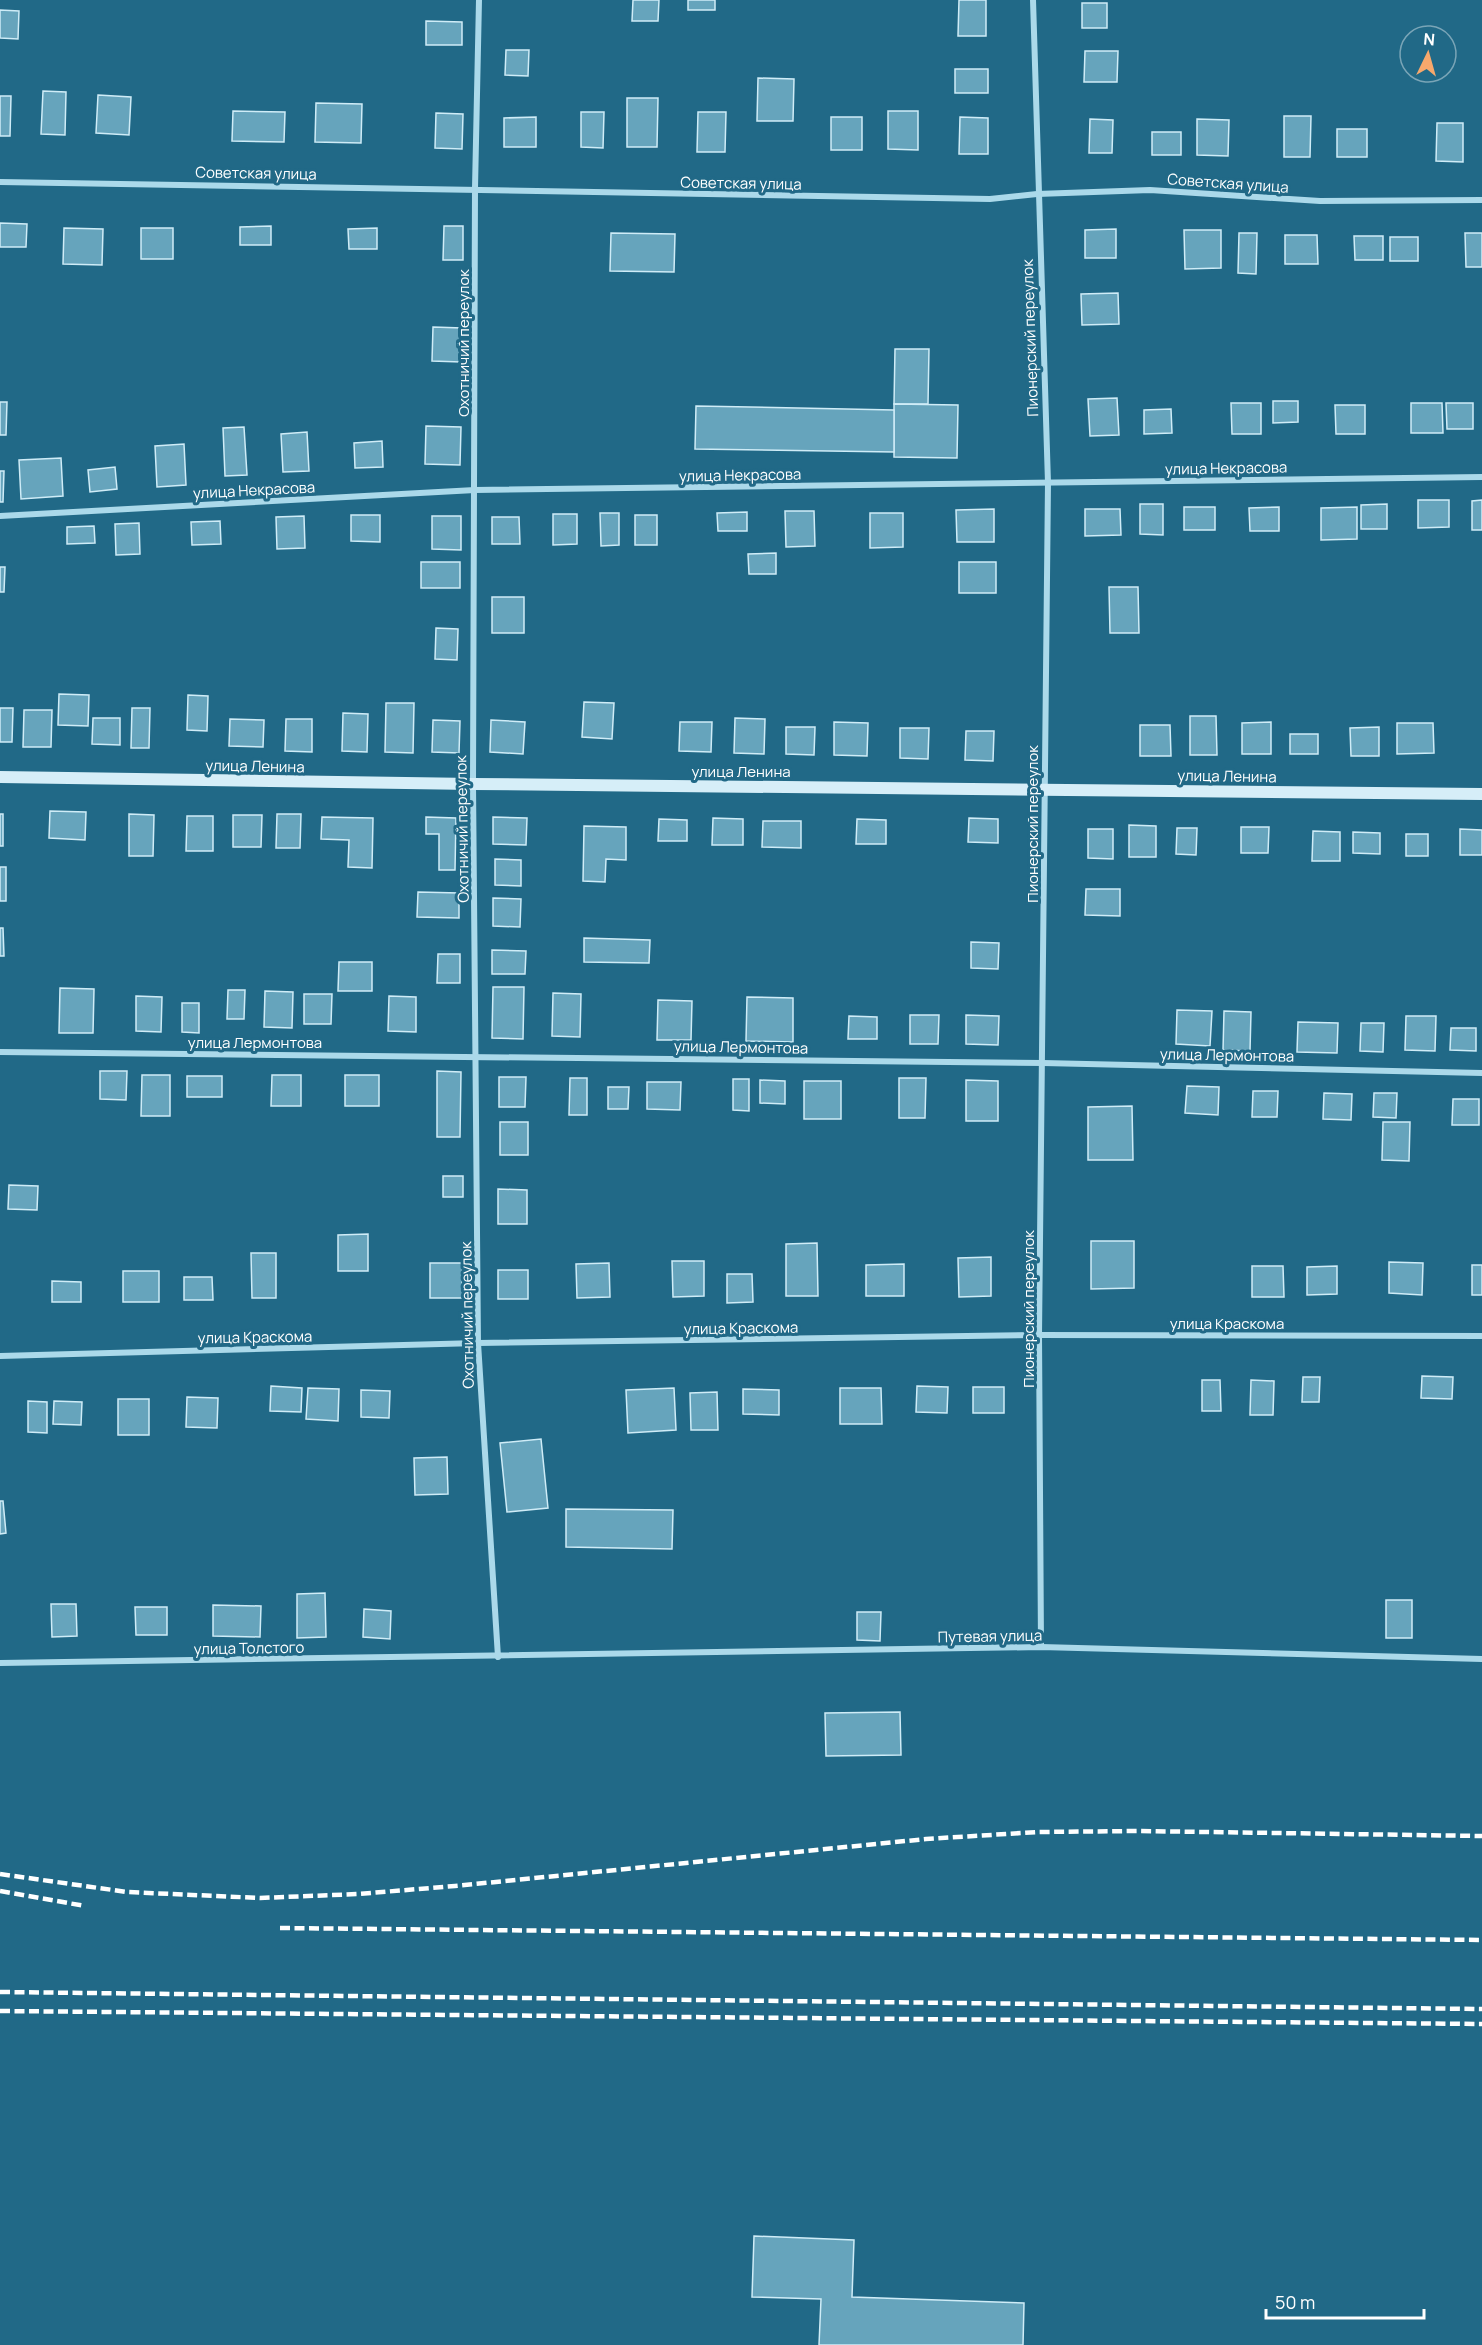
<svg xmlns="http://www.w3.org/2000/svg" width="1482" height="2345" viewBox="0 0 1482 2345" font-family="Manrope,sans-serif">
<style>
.building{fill:#66a4bc;stroke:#cfecf7;stroke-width:1.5}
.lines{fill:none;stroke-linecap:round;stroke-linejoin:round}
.street{stroke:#abd9ea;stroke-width:6}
.secondary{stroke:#d6eef8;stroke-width:12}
.rail{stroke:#fff;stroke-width:4.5;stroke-dasharray:10 4.5;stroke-linecap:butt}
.labels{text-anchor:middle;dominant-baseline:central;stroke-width:6;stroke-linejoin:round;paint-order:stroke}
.street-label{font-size:15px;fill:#fff;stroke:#216987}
</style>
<rect width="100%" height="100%" fill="#216987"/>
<!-- building -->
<g class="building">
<path d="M633,0H659L658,21H632Z"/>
<rect x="688" y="0" width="27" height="10"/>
<path d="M959,0H986V36H958Z"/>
<rect x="1082" y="3" width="25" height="25"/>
<path d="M0,10L19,11L18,39L0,38Z"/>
<path d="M426,21L462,22V45H426Z"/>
<path d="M506,50H529L528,76L505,75Z"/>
<path d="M1085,51H1118L1117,82H1084Z"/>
<rect x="955" y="69" width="33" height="24"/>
<path d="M758,78L794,79L793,121H757Z"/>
<path d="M43,91L66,92L65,135L41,134Z"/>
<path d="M98,95L131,97L129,135L96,133Z"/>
<path d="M0,96H11L10,136H0Z"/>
<path d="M627,98H658L657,147H627Z"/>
<path d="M316,103L362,104L361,143L315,142Z"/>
<path d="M233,111L285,112L284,142L232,141Z"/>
<path d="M888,111H918V150L888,149Z"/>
<path d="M581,112H604L603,148L581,147Z"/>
<path d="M698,112H726L725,152H697Z"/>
<path d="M436,113L463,114L462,149L435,148Z"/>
<path d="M1284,116H1311L1310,157H1284Z"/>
<path d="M536,117V147H504V118Z"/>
<rect x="831" y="117" width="31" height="33"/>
<path d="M960,117L988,118V154H959Z"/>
<path d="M1090,119L1113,120L1112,153H1089Z"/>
<path d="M1197,119L1229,120L1228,156L1197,155Z"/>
<path d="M1437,123H1463V162L1436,161Z"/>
<rect x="1337" y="129" width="30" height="28"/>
<rect x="1152" y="132" width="29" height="23"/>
<path d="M0,223L27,224L26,247H0Z"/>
<path d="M271,226V245H240V227Z"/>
<path d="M444,226H463V260H443Z"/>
<path d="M64,228L103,229L102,265L63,264Z"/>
<rect x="141" y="228" width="32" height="31"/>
<path d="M377,228V249H349L348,229Z"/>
<path d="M1116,229V258H1085V230Z"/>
<path d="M1184,230H1221V268L1185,269Z"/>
<path d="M611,233L675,234L674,272L610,271Z"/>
<path d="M1239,233H1257L1256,274L1238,273Z"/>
<path d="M1465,233H1482V267H1466Z"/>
<path d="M1285,235H1317L1318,264H1285Z"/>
<path d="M1354,236H1383V260H1355Z"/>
<rect x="1390" y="237" width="28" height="24"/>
<path d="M1118,293L1119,324L1082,325L1081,294Z"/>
<path d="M433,327L462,328L461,362L432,361Z"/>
<path d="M895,349H929L928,404H894Z"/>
<path d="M1117,398L1119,435L1090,436L1088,399Z"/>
<path d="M1273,401H1298V422L1273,423Z"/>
<path d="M0,402H7L6,435H0Z"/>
<path d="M1231,403H1261V434H1232Z"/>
<path d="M1411,403H1442L1443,433H1411Z"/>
<path d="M1446,403H1473V429H1447Z"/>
<path d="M894,404L958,405L957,458L894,457Z"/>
<path d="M1335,405H1365V434H1336Z"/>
<path d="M696,406L894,410V452L695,449Z"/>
<path d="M1171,409L1172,433L1144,434V410Z"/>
<path d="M426,426L461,427L460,465L425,464Z"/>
<path d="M244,427L247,475L225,476L223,428Z"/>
<path d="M307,432L309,471L283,472L281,434Z"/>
<path d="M382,441L383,467L355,468L354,443Z"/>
<path d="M184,444L186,485L157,487L155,446Z"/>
<path d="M61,458L63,496L21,499L19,460Z"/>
<path d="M115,467L117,489L90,492L88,470Z"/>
<path d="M0,471H4L3,502H0Z"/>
<path d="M1418,500H1449V527L1418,528Z"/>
<path d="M1482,500V530H1472V501Z"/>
<path d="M1140,504H1163V535L1140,534Z"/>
<path d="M1387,504V529H1361V505Z"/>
<rect x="1184" y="507" width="31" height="23"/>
<path d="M1279,507V531H1250L1249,508Z"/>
<path d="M1357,507V539L1321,540V508Z"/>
<path d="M994,509V542H957L956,510Z"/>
<path d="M1085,509H1120L1121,535L1085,536Z"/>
<path d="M785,511H814L815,546L786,547Z"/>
<path d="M747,512V531H718L717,513Z"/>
<path d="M600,513H619V545L601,546Z"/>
<path d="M870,513H903V547L870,548Z"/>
<path d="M553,514H577V544L553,545Z"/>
<path d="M351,515H380V542L351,541Z"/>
<rect x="635" y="515" width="22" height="30"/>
<path d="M304,516L305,548L277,549L276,517Z"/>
<path d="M432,516H461V550L432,549Z"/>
<path d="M492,517H519L520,544H492Z"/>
<path d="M220,521L221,544L192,545L191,522Z"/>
<path d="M139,523L140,554L116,555L115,524Z"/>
<path d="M94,526L95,543L67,544V527Z"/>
<path d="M776,553V574H749L748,554Z"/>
<rect x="421" y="562" width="39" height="26"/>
<rect x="959" y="562" width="37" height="31"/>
<path d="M0,567H5L4,592H0Z"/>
<path d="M1109,587H1138L1139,633H1110Z"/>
<rect x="492" y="597" width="32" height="36"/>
<path d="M436,628L458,629L457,660L435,659Z"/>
<path d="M59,694L89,695L88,726L58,725Z"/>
<path d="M188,695L208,696L207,731L187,730Z"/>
<path d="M584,702L614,703L612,739L582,737Z"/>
<path d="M386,703H414L413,753L385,752Z"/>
<path d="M0,708H13L12,742H0Z"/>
<path d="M132,708H150L149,748H131Z"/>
<path d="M24,710H52L51,747H23Z"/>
<path d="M343,713L368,714L367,752L342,751Z"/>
<path d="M1190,716H1216L1217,755H1190Z"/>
<path d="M93,718H120V745L92,744Z"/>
<path d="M735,718L765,719L764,754L734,753Z"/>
<path d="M230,719L264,720L263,747L229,746Z"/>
<path d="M286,719H312V752L285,751Z"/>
<path d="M433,720L460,721L459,753L432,752Z"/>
<path d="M491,720L525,722L523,754L490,752Z"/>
<path d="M680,722H712L711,752L679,751Z"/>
<path d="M834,722L868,723L867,756L834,755Z"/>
<path d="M1271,722V754H1242V723Z"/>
<path d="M1397,723H1433L1434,753L1397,754Z"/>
<path d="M1140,725H1170L1171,756H1140Z"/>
<path d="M786,727H815L814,755L786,754Z"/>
<path d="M1379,727V756H1351L1350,728Z"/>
<path d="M900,728H929L928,759L900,758Z"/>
<path d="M966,731H994L993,761L965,760Z"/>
<rect x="1290" y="734" width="28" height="20"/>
<path d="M50,811L86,812L85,840L49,838Z"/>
<rect x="0" y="814" width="3" height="32"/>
<path d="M129,814L154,815L153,856H129Z"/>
<path d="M277,814H301L300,848H276Z"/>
<path d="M233,815H262L261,847H233Z"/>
<path d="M187,816H213V851H186Z"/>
<path d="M322,817L373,818L372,868L348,867L349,840L321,839Z"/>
<path d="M426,817L456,818L455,870H439V834H426Z"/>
<path d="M493,817L527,818L526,845L493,844Z"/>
<path d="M713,818L743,819V845H712Z"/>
<path d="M969,818L998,819V843L968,842Z"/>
<path d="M659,819L687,820V841H658Z"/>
<path d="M857,819L886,820V844H856Z"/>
<path d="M763,821H801V848L762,847Z"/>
<path d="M1129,825L1156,826V857H1129Z"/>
<path d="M584,826L626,827V860L606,859L605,882L583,881Z"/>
<path d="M1241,827H1269L1268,853H1241Z"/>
<path d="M1177,828H1197L1196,855L1176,854Z"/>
<path d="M1088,829H1113V859L1088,858Z"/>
<path d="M1460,829L1482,830V855H1460Z"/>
<path d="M1313,831L1340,832V861H1312Z"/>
<path d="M1353,832L1380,833V854L1353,853Z"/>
<rect x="1406" y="834" width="22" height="22"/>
<path d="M495,859L521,860V886L495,885Z"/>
<rect x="0" y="867" width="6" height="34"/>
<path d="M1086,889H1120V916L1085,915Z"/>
<path d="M418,892L459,893V918L417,917Z"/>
<path d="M493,898L521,899L520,927L493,926Z"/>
<path d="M0,928H3L4,956H0Z"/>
<path d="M584,938L650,940L649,963L584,962Z"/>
<path d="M971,942L999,943L998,969L971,968Z"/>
<path d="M492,950L526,951L525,974H492Z"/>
<path d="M438,954H460V983H437Z"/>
<path d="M339,962H372V991H338Z"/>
<path d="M493,987H524L523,1039L492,1038Z"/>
<path d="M60,988L94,989L93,1033H59Z"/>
<path d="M228,990H245L244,1019H227Z"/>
<path d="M265,991L293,992L292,1028L264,1027Z"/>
<path d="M553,993L581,994L580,1037L552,1036Z"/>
<path d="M304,994H332L331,1024H304Z"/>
<path d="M136,996L162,997L161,1032L136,1031Z"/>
<path d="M389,996L416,997V1032L388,1031Z"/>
<path d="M747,997L793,998V1042L746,1041Z"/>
<path d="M658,1000L692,1001L691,1040H657Z"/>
<path d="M182,1003H199V1033L182,1032Z"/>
<path d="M1177,1010L1212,1011L1210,1046L1176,1044Z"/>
<path d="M1224,1011L1251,1012L1250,1051L1223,1050Z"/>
<path d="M910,1015H939L938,1044H910Z"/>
<path d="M966,1015L999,1016L998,1045L966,1044Z"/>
<path d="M849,1016L877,1017V1039H848Z"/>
<path d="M1406,1016H1436L1435,1051L1405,1050Z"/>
<path d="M1298,1022L1338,1023L1337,1053L1297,1052Z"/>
<path d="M1361,1023H1384L1383,1052L1360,1051Z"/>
<path d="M1451,1028H1476V1051L1450,1050Z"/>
<path d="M100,1071H127L126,1100L100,1099Z"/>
<path d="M437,1071L461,1072L460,1137H437Z"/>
<path d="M142,1075H170V1116H141Z"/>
<path d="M272,1075H301V1106H271Z"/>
<rect x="345" y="1075" width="34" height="31"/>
<rect x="187" y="1076" width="35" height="21"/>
<path d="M499,1077H526L525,1107H499Z"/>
<path d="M570,1078H587V1115H569Z"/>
<path d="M899,1078H926L925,1118H899Z"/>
<path d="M733,1079H749V1111L733,1110Z"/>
<path d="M760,1080L785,1081V1104L760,1103Z"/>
<path d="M966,1080L998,1081V1121H966Z"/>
<rect x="804" y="1081" width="37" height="38"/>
<path d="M647,1082H681L680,1110L647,1109Z"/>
<path d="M1187,1086L1219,1087L1218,1115L1185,1113Z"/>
<path d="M608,1087H629L628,1109H608Z"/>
<path d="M1253,1091H1278L1277,1117H1252Z"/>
<path d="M1324,1093L1352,1094L1351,1120L1323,1119Z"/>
<path d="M1374,1093H1397L1396,1118L1373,1117Z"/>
<path d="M1453,1099H1479V1125H1452Z"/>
<path d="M1132,1106L1133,1160H1088V1107Z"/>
<rect x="500" y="1122" width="28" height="33"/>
<path d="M1383,1122H1410L1409,1161L1382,1160Z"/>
<rect x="443" y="1176" width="20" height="21"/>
<path d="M9,1185L38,1186L37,1210L8,1209Z"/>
<path d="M498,1189L527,1190V1224H498Z"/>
<path d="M368,1234V1271H338V1235Z"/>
<path d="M1091,1241H1134V1288L1091,1289Z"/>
<path d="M817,1243L818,1296H786V1244Z"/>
<path d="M251,1253H276V1298H252Z"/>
<path d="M991,1257V1296L959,1297L958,1258Z"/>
<path d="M672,1261H704V1296L673,1297Z"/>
<path d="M1389,1262L1423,1263L1422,1295L1389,1293Z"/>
<rect x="430" y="1263" width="32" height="35"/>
<path d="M609,1263L610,1297L577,1298L576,1264Z"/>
<path d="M904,1264V1296H866V1265Z"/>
<rect x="1472" y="1265" width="10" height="30"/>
<path d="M1252,1266H1283L1284,1297H1252Z"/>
<path d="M1337,1266V1294L1307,1295V1267Z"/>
<rect x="498" y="1270" width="30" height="29"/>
<rect x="123" y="1271" width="36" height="31"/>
<path d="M727,1274H752L753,1302L727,1303Z"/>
<path d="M184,1277H212L213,1300H184Z"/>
<path d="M52,1281L81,1282V1302H52Z"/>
<path d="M1422,1376L1453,1377L1452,1399L1421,1398Z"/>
<path d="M1303,1377H1320L1319,1402H1302Z"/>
<path d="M1202,1380H1220L1221,1411H1202Z"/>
<path d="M1251,1380L1274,1381L1273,1415H1250Z"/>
<path d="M271,1386L302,1388L301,1412L270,1411Z"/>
<path d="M917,1386L948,1387L947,1413L916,1412Z"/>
<rect x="973" y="1387" width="31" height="26"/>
<path d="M308,1388L339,1389L338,1421L306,1419Z"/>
<path d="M674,1388L676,1430L628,1433L626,1390Z"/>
<path d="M840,1388H881L882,1424H840Z"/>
<path d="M743,1389L779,1390V1415L743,1414Z"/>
<path d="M361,1390L390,1391L389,1418L361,1417Z"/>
<path d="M717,1392L718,1430H691L690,1393Z"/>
<path d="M187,1397L218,1398L217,1428L186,1427Z"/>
<rect x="118" y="1399" width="31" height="36"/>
<path d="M28,1401L47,1402V1433L28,1432Z"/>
<path d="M54,1401L82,1402L81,1425L53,1424Z"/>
<path d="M541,1439L548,1508L507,1512L500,1443Z"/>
<path d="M447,1457L448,1494L415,1495L414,1458Z"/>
<path d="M0,1501H3L6,1533L0,1534Z"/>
<path d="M566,1509L673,1510L672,1549L566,1547Z"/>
<path d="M325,1593L326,1637L297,1638V1594Z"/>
<rect x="1386" y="1600" width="26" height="38"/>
<path d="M51,1604H76L77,1636L52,1637Z"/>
<path d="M213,1605L261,1606L260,1637L213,1636Z"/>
<path d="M135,1607H167V1635H136Z"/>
<path d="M364,1609L391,1611L390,1639L363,1637Z"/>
<path d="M857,1612H881L880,1641L857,1640Z"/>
<path d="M900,1712L901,1755L826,1756L825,1713Z"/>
<path d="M754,2236L854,2240L852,2297L1024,2303L1023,2345H819L821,2299L752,2297Z"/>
</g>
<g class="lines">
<!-- street -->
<g class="street">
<path d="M479,0L475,188L473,784L478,1343L498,1657"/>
<path d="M1033,0L1048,483L1039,1335L1041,1647"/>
<path d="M0,182C330,186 660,194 990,199L1037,194L1150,190L1320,201L1482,200"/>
<path d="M0,516L475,490L1482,477"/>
<path d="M0,1052L1043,1063L1482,1073"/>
<path d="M0,1356L478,1343L1039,1335L1482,1336"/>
<path d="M0,1663L1041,1647L1482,1659"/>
</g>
<!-- secondary -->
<path class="secondary" d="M0,777L473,784L1482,794"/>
<!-- rail -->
<g class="rail">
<path d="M0,1874L127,1892L260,1898L358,1894L455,1886L926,1839L1038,1832L1139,1831L1482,1836"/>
<path d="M0,1891L85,1906"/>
<path d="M280,1928L1482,1940"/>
<path d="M0,1992L1482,2009"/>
<path d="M0,2011L1482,2024"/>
</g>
</g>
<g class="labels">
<!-- street labels -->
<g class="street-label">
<text transform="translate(256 173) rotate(1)">Советская улица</text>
<text transform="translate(741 183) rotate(1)">Советская улица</text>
<text transform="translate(1228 183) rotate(4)">Советская улица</text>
<text transform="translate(1030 338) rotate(-92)">Пионерский переулок</text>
<text transform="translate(463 343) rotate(-90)">Охотничий переулок</text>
<text transform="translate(1226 468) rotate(-1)">улица Некрасова</text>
<text transform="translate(740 475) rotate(-1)">улица Некрасова</text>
<text transform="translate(254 490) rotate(-3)">улица Некрасова</text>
<text transform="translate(255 766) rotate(1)">улица Ленина</text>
<text x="741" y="771">улица Ленина</text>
<text transform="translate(1227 776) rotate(1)">улица Ленина</text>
<text transform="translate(1032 824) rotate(-90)">Пионерский переулок</text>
<text transform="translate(462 829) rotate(-91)">Охотничий переулок</text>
<text x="255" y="1042">улица Лермонтова</text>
<text transform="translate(741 1047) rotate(1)">улица Лермонтова</text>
<text transform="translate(1227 1055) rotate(1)">улица Лермонтова</text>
<text transform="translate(1028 1309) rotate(-90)">Пионерский переулок</text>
<text transform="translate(467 1315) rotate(-91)">Охотничий переулок</text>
<text x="1227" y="1323">улица Краскома</text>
<text transform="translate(741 1328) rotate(-1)">улица Краскома</text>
<text transform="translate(255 1337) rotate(-1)">улица Краскома</text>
<text transform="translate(990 1636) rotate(-1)">Путевая улица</text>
<text transform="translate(249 1648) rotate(-1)">улица Толстого</text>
</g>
</g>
<!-- north arrow -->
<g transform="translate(1428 54) rotate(5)"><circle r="28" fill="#216987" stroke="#7aa5b7" stroke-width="1.5"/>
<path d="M0-4.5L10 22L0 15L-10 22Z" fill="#f7a86c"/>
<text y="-9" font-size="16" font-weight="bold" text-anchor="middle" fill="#ffffff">N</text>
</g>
<!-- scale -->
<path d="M1266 2309v9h158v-9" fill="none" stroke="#ffffff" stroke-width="3"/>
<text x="1275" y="2309" font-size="18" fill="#ffffff" stroke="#216987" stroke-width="4.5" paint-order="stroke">50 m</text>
</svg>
